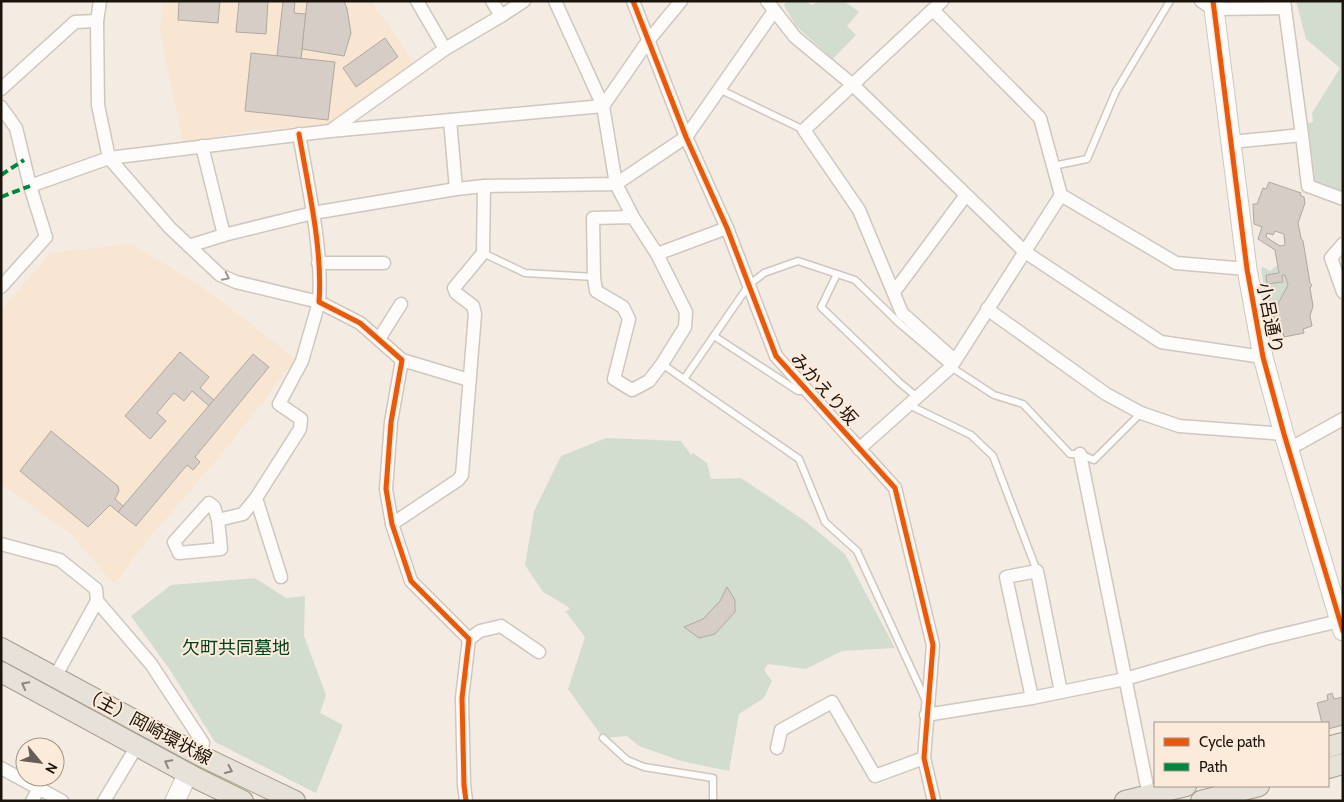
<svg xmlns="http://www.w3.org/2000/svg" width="1344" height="802" viewBox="0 0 1344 802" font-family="Cabin,'Noto Sans JP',sans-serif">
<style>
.built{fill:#f8e5d2}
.green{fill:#d3ddcf}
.building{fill:#d6cec6;stroke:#b0a8a0;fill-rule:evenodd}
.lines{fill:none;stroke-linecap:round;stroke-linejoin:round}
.lane-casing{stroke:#cfc7bf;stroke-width:9}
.street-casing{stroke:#cfc7bf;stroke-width:15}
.secondary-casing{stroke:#cfc7bf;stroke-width:21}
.primary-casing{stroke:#a69c89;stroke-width:22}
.lane{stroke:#fdfcfb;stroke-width:6}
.street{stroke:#fdfcfb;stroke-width:12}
.secondary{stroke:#fdfcfb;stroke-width:19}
.primary{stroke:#e7e2d9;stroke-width:20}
.quiet{stroke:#00873e;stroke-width:4;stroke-dasharray:8 4;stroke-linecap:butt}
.cycleway-casing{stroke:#fcebda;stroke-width:8}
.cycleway{stroke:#e8590c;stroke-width:5}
.oneway{stroke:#97948f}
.oneway2{stroke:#8b857d}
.labels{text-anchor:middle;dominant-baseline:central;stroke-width:4;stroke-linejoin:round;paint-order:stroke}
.street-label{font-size:18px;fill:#1b140c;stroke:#fcebda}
.park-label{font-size:18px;fill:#00401f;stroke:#fcebda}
</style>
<rect width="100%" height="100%" fill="#f4ebe2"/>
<!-- built -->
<g class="built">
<path d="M163,1H371L414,63L327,126L253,130L183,143L160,32Z"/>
<path d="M131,244L201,286L296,359L224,451L147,541L114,584L71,534L1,484V311L50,253Z"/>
</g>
<!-- green -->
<g class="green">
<path d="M787,1H805L812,5L821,1H844L859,12L847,26L856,35L833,59L796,26L784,5Z"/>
<path d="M1296,1H1343V193L1311,181L1306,124L1313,122L1312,113L1340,68L1306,39Z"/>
<path d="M1276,266H1278L1279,273L1266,275L1267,284L1282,282V275H1285L1288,285L1272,315L1274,317L1272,318L1276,335L1272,337L1261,268L1263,267L1270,271Z"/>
<path d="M606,438L681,441L691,455L693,453L707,463L711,479L741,478L805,521L845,554L895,648L842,651L806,669L768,664L764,670L772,681L764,698L739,714L729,771L681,761L639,746L627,736L603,738L568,689L585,637L565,611L570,610L567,606L543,592L525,565L534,511L561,456Z"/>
<path d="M255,578L286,598L305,596L304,636L326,695L320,713L343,725L316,793L215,742L170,670L131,616L171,585Z"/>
</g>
<!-- building -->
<g class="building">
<path d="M179,1H220L218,23L178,20Z"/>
<path d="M239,1H268L266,34L236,32Z"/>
<path d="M283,1H295L294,13L306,14L301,59L277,56Z"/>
<path d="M307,1H344L347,9L351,33L344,56L302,49Z"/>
<path d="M385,38L398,57L356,87L343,68Z"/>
<path d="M251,53L335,62L328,120L245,111Z"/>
<path d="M1269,182L1301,193L1300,195L1304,197L1305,203L1298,223L1301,238L1300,237L1303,241L1310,283L1312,285L1310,288L1313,306L1310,316L1312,326L1303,329L1304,333L1284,337L1283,333L1276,335L1272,318L1274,317L1272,315L1288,285L1285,275H1282L1283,282L1267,284L1266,275L1279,273L1275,250L1258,239L1262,227L1254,224L1253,204H1257L1263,188L1266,189ZM1275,231L1284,234L1285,245L1280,246L1266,237L1267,233L1273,235Z"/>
<path d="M180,352L209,377L200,388L214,400L209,406L192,391L184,401L174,393L157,413L166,421L150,439L125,416Z"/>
<path d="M253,354L269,367L195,457L200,462L193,470L187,465L136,526L118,512Z"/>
<path d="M51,431L118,486L119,491L115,499L123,506L118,512L110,505L88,527L20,471Z"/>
<path d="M727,587L735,600V612L715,634L699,638L684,627L703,619L720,601Z"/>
<path d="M1332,693L1334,699L1343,697V725L1328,729V723H1322L1317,703L1328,700L1327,695Z"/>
</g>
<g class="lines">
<defs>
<g id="lane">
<path d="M719,89L804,130"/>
<path d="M1053,166L1087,159L1116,91L1170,1"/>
<path d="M483,253L525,273L594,277"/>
<path d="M837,274L821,307L899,382L917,397"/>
<path d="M714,336L798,391H807"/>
<path d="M662,364L799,459L825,522L857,551L926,701"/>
<path d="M684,379L749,285L764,273L798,261L855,280L899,323L951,367L994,395L1023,404L1070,454H1080L1094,460L1141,413"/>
<path d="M909,405L971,435L993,456L1037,571"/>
<path d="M603,738L627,760L644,767L713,778V801"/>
</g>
<g id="street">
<path d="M100,1L97,21L98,105L109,158L170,228L220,275L236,282L319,302L302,361L279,404L301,419L300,429L256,498L281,577"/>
<path d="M417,1L445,49"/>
<path d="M492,1L501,16"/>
<path d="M555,1L603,106L616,184L633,217L657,254L686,312L685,327L662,364L649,381L632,390L614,379L629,319L623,307L596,291L594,277L593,218L633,217"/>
<path d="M633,1L686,137L727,228L776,356L895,488L933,645L924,758L934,801"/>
<path d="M767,1L795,37L853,85L1025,252L1161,342L1263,357"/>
<path d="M942,1L804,130L859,210L902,313L950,356L951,367"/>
<path d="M1201,1L1213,9L1285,8"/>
<path d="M933,10L1040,118L1061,195L1176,263L1247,269"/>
<path d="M1,89L75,22L97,21"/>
<path d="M1,107L16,128L30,186L46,237L1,287"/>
<path d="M450,120L456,189"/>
<path d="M330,131L445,49L501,16L524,1"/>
<path d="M299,134C308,187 323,249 319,302L360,323L402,360L391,422L386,489L392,524L411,581L469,639L462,698L464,785L466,801"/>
<path d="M1302,135L1308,186L1343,199"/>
<path d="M1231,142L1302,135L1284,1"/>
<path d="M202,146L224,235"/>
<path d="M30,186L109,158L330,131L603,106L648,41L681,1"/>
<path d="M1343,244L1331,258L1343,292"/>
<path d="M189,246L224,235L313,213L456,189L484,186L616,184L686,137L774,11"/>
<path d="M657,254L727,228"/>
<path d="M318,263H384"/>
<path d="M894,292L966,195"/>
<path d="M987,309L1106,394L1141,413L1179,426L1284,434"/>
<path d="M379,339L401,304"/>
<path d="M402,360L469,380"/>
<path d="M859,449L951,367L1061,195"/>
<path d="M1289,449L1343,419"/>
<path d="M1080,454L1149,796"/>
<path d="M218,520L214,507L209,503L174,542L179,553L221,549L218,520L243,514L256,498"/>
<path d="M392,524L458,480L462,475L475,314L473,306L456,293L454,288L483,253L484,186"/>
<path d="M1,544L60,560L96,589L97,601L151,664L203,743L199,755"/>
<path d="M469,639L480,631L501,626L539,652"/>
<path d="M55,677L97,601"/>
<path d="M1032,698L1006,577L1037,571L1061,692"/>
<path d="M926,715L1032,698L1125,679L1264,639L1343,620"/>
<path d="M777,748L781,730L832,702L875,776L924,758"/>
<path d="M1,768L62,801"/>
<path d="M32,801L39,788"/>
<path d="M104,801L137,746"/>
</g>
<g id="secondary">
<path d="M1213,1L1247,269L1263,357L1284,434L1343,631"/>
<path d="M175,801L188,773"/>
</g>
<g id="primary">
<path d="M1,648L199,755L295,801"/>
<path d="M1,672L196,778L243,801"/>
<path d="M1328,747L1343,743"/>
<path d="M1328,768L1343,764"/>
<path d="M1125,801L1186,786"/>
<path d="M1201,801L1259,786"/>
</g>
</defs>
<!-- lane casing -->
<use href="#lane" class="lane-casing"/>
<!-- street casing -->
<use href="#street" class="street-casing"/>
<!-- secondary casing -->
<use href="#secondary" class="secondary-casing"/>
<!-- primary casing -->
<use href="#primary" class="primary-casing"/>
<!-- lane -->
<use href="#lane" class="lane"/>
<!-- street -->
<use href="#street" class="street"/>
<!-- secondary -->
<use href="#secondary" class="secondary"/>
<!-- primary -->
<use href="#primary" class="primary"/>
<!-- quiet -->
<g class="quiet">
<path d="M1,175L24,160"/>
<path d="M1,197L30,186"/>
</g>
<defs>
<g id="cycleway">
<path d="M633,1L686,137L727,228L776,356L895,488L933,645L924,758L934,801"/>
<path d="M1213,1L1247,269L1263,357L1284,434L1343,631"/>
<path d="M299,134C308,187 323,249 319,302L360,323L402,360L391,422L386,489L392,524L411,581L469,639L462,698L464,785L466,801"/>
</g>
</defs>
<!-- cycleway casing -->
<use href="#cycleway" class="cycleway-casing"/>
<!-- cycleway -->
<use href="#cycleway" class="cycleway"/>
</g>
<!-- one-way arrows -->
<defs><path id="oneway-chevron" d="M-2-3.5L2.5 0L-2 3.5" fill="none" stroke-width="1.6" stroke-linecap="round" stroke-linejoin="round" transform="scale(1.25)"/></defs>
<use class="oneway" href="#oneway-chevron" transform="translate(226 277) rotate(26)"/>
<g class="oneway2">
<use href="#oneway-chevron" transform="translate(25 685) rotate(-152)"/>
<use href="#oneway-chevron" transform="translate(168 763) rotate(-152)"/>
<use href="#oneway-chevron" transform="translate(229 770) rotate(25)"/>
</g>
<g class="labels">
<!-- street labels -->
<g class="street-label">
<text transform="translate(1270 318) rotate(79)">小呂通り</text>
<text transform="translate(824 389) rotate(48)">みかえり坂</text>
<text transform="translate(147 726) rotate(28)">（主）岡崎環状線</text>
</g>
<!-- park labels -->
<g class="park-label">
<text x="236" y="648">欠町共同墓地</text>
</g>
</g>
<!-- border -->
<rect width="1344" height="802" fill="none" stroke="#1b140c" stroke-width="5"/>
<!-- legend -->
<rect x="1154" y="722" width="175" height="65" fill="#fcebda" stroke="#a29588"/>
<rect x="1164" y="738" width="25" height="8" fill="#e8590c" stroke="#a29588"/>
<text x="1199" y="747" font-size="15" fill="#1b140c">Cycle path</text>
<rect x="1164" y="763" width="25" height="8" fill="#00873e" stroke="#a29588"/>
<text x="1199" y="772" font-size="15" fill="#1b140c">Path</text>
<!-- north arrow -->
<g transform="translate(40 762) rotate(119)"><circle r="24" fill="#fcebda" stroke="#a29588"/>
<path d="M0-4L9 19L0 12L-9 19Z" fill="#675f57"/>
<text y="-8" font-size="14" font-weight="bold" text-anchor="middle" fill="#1b140c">N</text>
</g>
</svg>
